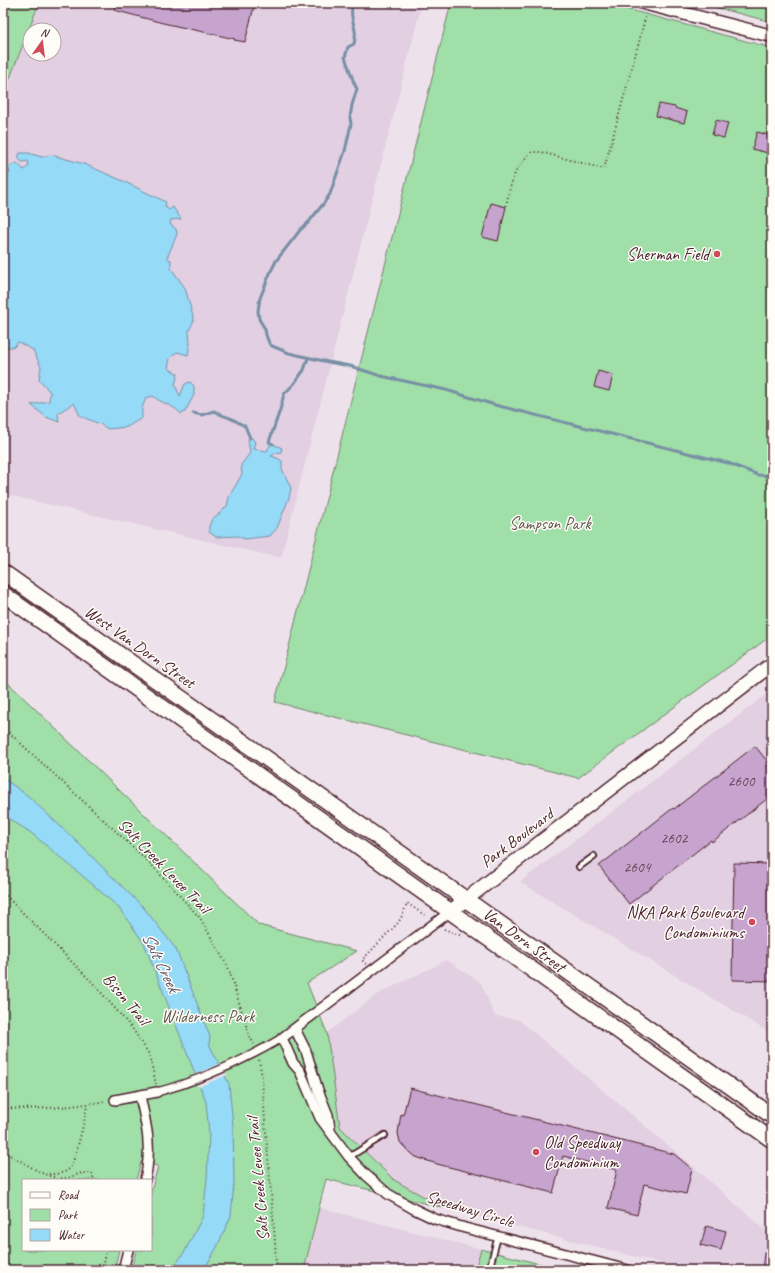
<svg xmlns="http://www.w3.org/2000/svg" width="775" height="1273" viewBox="0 0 775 1273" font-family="Caveat,sans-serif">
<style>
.built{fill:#e2cfe2;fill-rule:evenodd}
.green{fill:#a0dfa8;stroke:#757f6a}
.water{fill:#95daf7;stroke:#778fa5}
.pier{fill:#ede2eb}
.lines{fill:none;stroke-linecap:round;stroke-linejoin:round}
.stream{stroke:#778fa5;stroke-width:3}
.building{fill:#c7a4ce;stroke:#4a1f2b}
.service-casing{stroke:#4a1f2b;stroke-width:8}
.pedestrian-casing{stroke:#4a1f2b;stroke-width:10}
.minor-casing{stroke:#4a1f2b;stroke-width:12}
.tertiary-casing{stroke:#4a1f2b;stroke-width:15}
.secondary-casing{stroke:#4a1f2b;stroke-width:16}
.primary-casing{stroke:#4a1f2b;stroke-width:18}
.path{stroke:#4a1f2b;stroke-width:2;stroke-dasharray:1 3;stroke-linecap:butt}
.service{stroke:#fdfcf7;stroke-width:4.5}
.pedestrian{stroke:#fdfcf7;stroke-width:7}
.minor{stroke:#fdfcf7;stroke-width:9}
.tertiary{stroke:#fdfcf7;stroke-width:12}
.secondary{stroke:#fdfcf7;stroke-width:13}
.primary{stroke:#fdfcf7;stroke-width:15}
.poi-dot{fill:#d1495b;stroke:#fdfcf7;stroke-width:1.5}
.labels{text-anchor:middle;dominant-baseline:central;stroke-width:3;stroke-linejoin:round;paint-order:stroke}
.number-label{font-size:15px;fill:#694054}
.poi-label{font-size:17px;fill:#4a1f2b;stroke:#fdfcf7;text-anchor:end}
.park-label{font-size:17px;fill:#645950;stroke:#fdfcf7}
.street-label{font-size:17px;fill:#4a1f2b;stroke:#fdfcf7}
.water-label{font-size:18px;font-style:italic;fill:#605768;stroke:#fdfcf7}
</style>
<rect width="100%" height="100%" fill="#ede2eb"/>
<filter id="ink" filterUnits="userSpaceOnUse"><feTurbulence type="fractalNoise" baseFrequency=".025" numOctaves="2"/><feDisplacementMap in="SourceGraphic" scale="8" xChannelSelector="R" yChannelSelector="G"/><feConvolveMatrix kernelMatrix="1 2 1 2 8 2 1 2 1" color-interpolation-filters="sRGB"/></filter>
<g filter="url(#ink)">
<!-- built -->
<g class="built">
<path d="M39,3H422L281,558L3,494V96ZM30,30H54V54H30Z"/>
<path d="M772,690V1034L520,882Z"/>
<path d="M447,960L481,983L495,1016L519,1020L696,1169L772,1236V1270H687L444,1208L394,1180L340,1127L327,1033L376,995Z"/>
<path d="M320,1208L481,1249L475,1270H304Z"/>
</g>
<!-- green -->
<g class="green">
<path d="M3,3H39L3,96Z"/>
<path d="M451,3H604L772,48V635L578,778L275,702Z"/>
<path d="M698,3H772V22Z"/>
<path d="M3,678L259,925L357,951L307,983L327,1033L340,1127L394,1180L444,1208L326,1179L304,1270H131L136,1250H151V1192L158,1166L141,1162L136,1180H23V1250H119L114,1270H3Z"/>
<path d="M481,1249L564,1270H475Z"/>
</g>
<!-- water -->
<g class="water">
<path d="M20,153H28L42,157L52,155L84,164L121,180L166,202L165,206L169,210L173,207L181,219L171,220L170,224L176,229L177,234L167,258L171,260V268L185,288L194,320L189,331L190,343L188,355L177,352L170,358L168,368L178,374L175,385L180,396L185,384L190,382L194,386V395L185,412L181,414C174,405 162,404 153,396L146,398L142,408V418L127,427L108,429L100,424L80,416L74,403L58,413L59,422L46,417L31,405L49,401L50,392L39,379L41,367L33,350L18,342L14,347H4L3,348V179L10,173L8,167L17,163L24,170L29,166L28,161L22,162L18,158Z"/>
<path d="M252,438L255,442L253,449L267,451L270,445L273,444L282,448L281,452L276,453L271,456L277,458L282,461V469L291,488L289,498L277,528L270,536L245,539L237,536L216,537L209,532V526L212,519L220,513L227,506L229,497L242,474L241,465L250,453L248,439Z"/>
<path d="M3,778L28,796L75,840L144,908L176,949L210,1037L209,1044L229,1084L233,1126L234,1182L231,1216L217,1247L204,1270H175L176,1264L185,1251L203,1216L207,1179L209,1133L206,1102L144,943L118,907L91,883L30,832L3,815Z"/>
</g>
<!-- pier -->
<path class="pier" d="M221,1063L227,1075L198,1087L193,1075Z"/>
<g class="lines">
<!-- stream -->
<g class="stream">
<path d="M352,3C352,7 351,13 352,17C354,29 357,30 354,44L348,47L345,57L354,83L357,89L352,105L350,118L351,124L345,151L330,194L324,203L308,223L301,229L276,261L271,271L260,298L258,311L259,319L265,329L266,335L269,343L272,346L289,353L328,362L350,366L381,376L446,390L495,405L728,463L758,475L772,476"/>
<path d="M193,413L202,415L214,411C219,414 223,416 230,418C235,420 240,424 245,426L250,438"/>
<path d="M273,444L269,442L280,410L284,394L293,385L304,370L308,358"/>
</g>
</g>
<!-- building -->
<g class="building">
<path d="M116,3H255L245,42L234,40L235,39L163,23L114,10Z"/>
<path d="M659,104L675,107V108L687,112L684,123L656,116Z"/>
<path d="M716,120L728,123L724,138L712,135Z"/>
<path d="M757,132L772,136V154L752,149Z"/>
<path d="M491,203L506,207L498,241L482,237Z"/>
<path d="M598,371L613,375L609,391L594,387Z"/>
<path d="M755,746L772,767V795L712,842L711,840L629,904L599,866L673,808L674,809Z"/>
<path d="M734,863L772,864V981L732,980Z"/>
<path d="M410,1088L674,1154L692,1169L686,1194L644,1184L637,1215L608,1208L617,1170L563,1156L553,1193L437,1164L416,1157L405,1148L400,1142L398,1133L401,1114L403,1115Z"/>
<path d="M706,1226L726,1231L721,1250L701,1245Z"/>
<path d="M764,1253L772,1254V1270H762Z"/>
</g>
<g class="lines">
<defs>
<g id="service">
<path d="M579,867L594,856"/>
<path d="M349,1157L385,1135"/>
<path d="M489,1270L498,1236"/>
</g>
<path id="pedestrian" d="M157,1092C202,1080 243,1061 282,1038"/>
<g id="minor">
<path d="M451,911L282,1038L293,1063L300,1071L320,1118L349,1157L366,1175L388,1194L414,1209L435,1219L465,1228L628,1270"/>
<path d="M295,1029L306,1051L318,1090L328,1115L330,1129"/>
<path d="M140,1096C147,1127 152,1148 145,1180"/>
<path d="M115,1100L157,1092"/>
<path d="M123,1270L128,1250"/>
</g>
<path id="tertiary" d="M643,3L772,36"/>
<path id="secondary" d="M451,911L772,664"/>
<g id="primary">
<path d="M3,572L772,1116"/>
<path d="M3,594L772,1140"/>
</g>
</defs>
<!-- service casing -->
<use href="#service" class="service-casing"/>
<!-- pedestrian casing -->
<use href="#pedestrian" class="pedestrian-casing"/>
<!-- minor casing -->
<use href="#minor" class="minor-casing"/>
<!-- tertiary casing -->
<use href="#tertiary" class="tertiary-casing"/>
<!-- secondary casing -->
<use href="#secondary" class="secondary-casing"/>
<!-- primary casing -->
<use href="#primary" class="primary-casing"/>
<!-- path -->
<g class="path">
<path d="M3,8L5,3"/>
<path d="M506,206C511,183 513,168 532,152H541L604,169L640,38L646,14"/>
<path d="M3,727L148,861L200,918L228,967L249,1035L254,1044"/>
<path d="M3,893L92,982L132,1028L149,1054L156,1084"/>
<path d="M444,929L462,936"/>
<path d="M366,964L362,960L398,923L402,916L407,903L427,917"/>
<path d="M259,1060L262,1077L265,1121L275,1241L276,1270"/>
<path d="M3,1108C38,1110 72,1107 106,1101"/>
<path d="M3,1152C21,1159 41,1177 60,1178C69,1179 74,1175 82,1173C85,1173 89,1173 92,1173L94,1180"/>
<path d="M49,1174C56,1174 65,1174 70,1168C75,1161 86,1115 87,1105"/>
<path d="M103,1270L106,1250"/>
</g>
<!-- service -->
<use href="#service" class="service"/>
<!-- pedestrian -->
<use href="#pedestrian" class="pedestrian"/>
<!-- minor -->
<use href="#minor" class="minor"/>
<!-- tertiary -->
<use href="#tertiary" class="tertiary"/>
<!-- secondary -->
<use href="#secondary" class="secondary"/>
<!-- primary -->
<use href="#primary" class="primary"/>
</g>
</g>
<!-- markers -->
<g class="poi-dot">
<circle cx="717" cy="254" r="4"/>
<circle cx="752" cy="922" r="4"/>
<circle cx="536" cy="1152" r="4"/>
</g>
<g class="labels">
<!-- number labels -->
<g class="number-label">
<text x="741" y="781">2600</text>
<text x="674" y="838">2602</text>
<text x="637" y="867">2604</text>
</g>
<!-- poi labels -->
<g class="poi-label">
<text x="709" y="254">Sherman Field</text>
<text x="744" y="912">NKA Park Boulevard<tspan x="744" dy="20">Condominiums</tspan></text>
<text x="544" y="1142" text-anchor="start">Old Speedway<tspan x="544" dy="20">Condominium</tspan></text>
</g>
<!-- park labels -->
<g class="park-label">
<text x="550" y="523">Sampson Park</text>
<text x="208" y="1016">Wilderness Park</text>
</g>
<!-- street labels -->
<g class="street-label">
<text transform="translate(140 647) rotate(35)">West Van Dorn Street</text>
<text transform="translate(517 838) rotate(-37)">Park Boulevard</text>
<text transform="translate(164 866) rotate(46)">Salt Creek Levee Trail</text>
<text transform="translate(524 940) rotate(36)">Van Dorn Street</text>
<text transform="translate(126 999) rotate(50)">Bison Trail</text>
<text transform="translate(258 1179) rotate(-95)">Salt Creek Levee Trail</text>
<text transform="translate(470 1209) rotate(17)">Speedway Circle</text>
</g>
<!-- water labels -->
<g class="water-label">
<text transform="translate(161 962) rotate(64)">Salt Creek</text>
</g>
</g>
<!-- margin -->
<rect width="775" height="1273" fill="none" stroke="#fdfcf7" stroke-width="16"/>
<rect x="8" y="8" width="759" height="1257" fill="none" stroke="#4a1f2b" stroke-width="1.5" filter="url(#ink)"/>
<!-- legend -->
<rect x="22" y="1179" width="130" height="72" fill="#fdfcf7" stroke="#b5a4a5"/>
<rect x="30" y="1192" width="20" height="6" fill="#fdfcf7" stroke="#b5a4a5"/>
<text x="58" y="1199" font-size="12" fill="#4a1f2b">Road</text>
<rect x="30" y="1209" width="20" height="12" fill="#a0dfa8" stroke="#b5a4a5"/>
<text x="58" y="1219" font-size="12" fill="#4a1f2b">Park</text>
<rect x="30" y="1229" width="20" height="12" fill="#95daf7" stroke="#b5a4a5"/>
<text x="58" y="1239" font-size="12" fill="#4a1f2b">Water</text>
<!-- north arrow -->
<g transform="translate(42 42) rotate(14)"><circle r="19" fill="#fdfcf7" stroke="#b5a4a5"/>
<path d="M0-3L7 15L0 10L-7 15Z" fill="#d1495b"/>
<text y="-6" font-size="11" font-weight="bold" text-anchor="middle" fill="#4a1f2b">N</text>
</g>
</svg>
